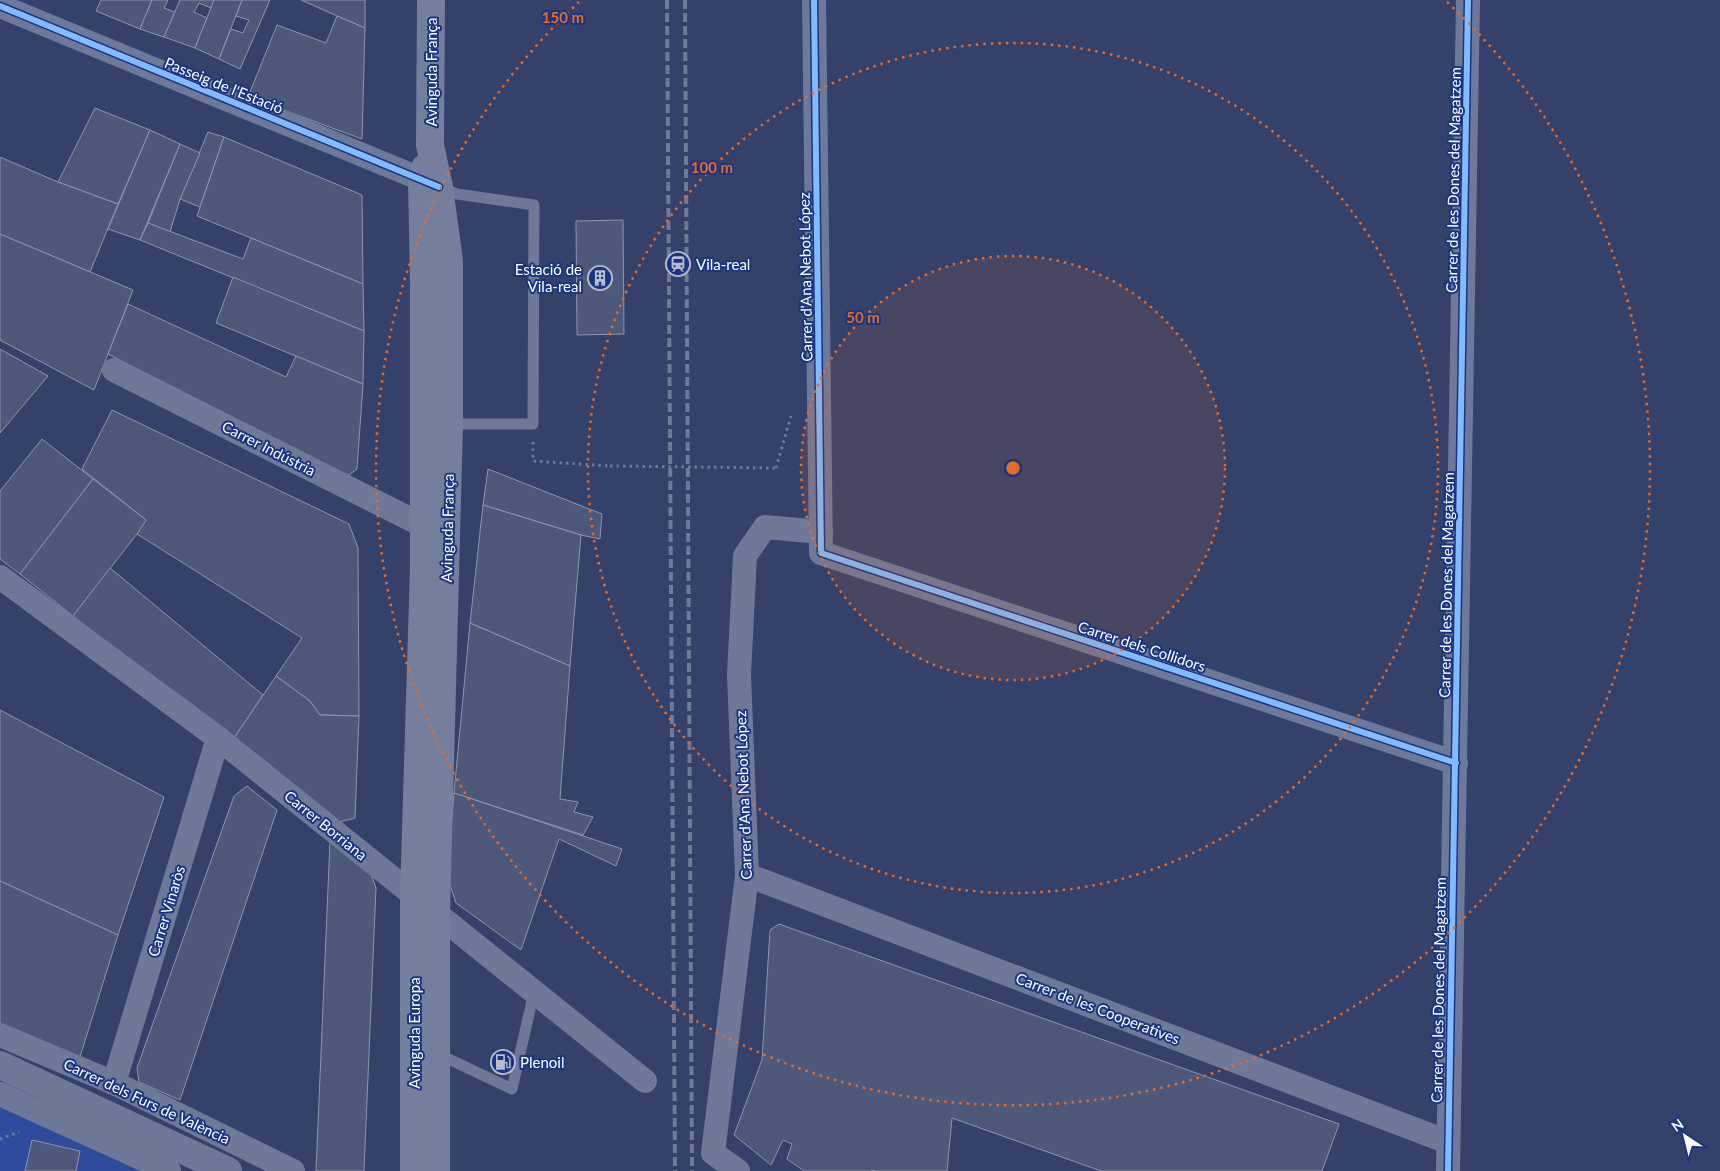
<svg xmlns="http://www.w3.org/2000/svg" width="1720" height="1171" viewBox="0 0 1720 1171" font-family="Lato,sans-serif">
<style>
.green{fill:#2f4b9b}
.building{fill:#4d597a;stroke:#8d95af}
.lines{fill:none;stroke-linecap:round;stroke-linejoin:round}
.path{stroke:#6e7899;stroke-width:3;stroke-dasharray:2.5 4;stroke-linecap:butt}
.service{stroke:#6e7899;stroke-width:11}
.minor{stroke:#6e7899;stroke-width:24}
.tertiary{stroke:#6e7899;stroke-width:28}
.secondary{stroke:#747e9d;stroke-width:28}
.rail{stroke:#6f7a99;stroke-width:4;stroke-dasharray:9 4;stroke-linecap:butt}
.path-bridge{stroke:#6e7899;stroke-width:3;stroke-dasharray:2.5 4;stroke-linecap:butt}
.cycleway-casing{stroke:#1b3583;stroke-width:9}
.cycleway{stroke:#80bcff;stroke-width:6}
.ring{fill:none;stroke:#ea6a24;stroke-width:2.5;stroke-dasharray:2.5 5}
.labels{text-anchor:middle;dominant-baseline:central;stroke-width:4;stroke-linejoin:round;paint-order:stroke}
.street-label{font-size:15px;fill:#fff;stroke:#1b3583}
.poi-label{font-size:15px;fill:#fff;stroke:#1b3583;text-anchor:start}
.centre{fill:#ea6a24;stroke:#1b3583;stroke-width:2.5}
.ring-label{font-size:15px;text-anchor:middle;font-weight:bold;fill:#ea6a24;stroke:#1b3583;stroke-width:4;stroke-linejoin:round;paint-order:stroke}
</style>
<rect width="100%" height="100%" fill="#33416b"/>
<!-- green -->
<path class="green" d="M0,1106L138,1171H0Z"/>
<!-- building -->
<g class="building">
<path d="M101,0H152L140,29L96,11Z"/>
<path d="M152,0H168L164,8L175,12L164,37L140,29Z"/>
<path d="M180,0H214L211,8L199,3L194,12L207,18L195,48L164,37Z"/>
<path d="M214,0H242L219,59L195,48Z"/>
<path d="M242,0H270L240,69L219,59L231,29L243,33L249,20L236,16Z"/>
<path d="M301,0H365V28L337,16Z"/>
<path d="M337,16L365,28L362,139L248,97L277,25L326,43Z"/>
<path d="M95,108L150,130L118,204L58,182Z"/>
<path d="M150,130L180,144L140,240L108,229Z"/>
<path d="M208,132L224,137L200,207L180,199Z"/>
<path d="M224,137L362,195L363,284L197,216Z"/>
<path d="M180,144L200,153L180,199L170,232L148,223Z"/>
<path d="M0,157L58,182L118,204L90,272L0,234Z"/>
<path d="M623,220L624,334L577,335L576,221Z"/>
<path d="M148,223L243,259L251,238L363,284L364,331L140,240Z"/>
<path d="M0,234L133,290L94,390L0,340Z"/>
<path d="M233,277L364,331L363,384L216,323Z"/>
<path d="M128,304L286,377L296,356L363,384L357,469L346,477L108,354Z"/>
<path d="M0,349L48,376L0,433Z"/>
<path d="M112,410L349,524L358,548L359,716L320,715L310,701L276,676L302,638L137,534L146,520L82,469Z"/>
<path d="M42,439L93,479L20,574L0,559V491Z"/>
<path d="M488,469L602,514L600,539L581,535L483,505Z"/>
<path d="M93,479L146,520L137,534L73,616L20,574Z"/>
<path d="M483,505L581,535L570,666L470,623Z"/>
<path d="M110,568L263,695L232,741L73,616Z"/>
<path d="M470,623L570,666L560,799L578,802L574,812L593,817L583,835L454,793Z"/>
<path d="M276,676L310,701L320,715L359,716L355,818L335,823L232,741Z"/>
<path d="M0,710L164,797L118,935L0,881Z"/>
<path d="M247,786L277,810L180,1100L139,1082L137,1068L234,796Z"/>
<path d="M454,793L622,849L616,866L559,839L521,950L456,903L447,876Z"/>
<path d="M330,841L371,874L376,888L364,1171H316Z"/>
<path d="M0,881L118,935L79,1060L0,1024Z"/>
<path d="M779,924L1339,1124L1322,1171H1101L952,1118L947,1171H875L872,1170V1171H804L787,1159L792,1144L783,1140L771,1165L734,1135L762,1060L770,930Z"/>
<path d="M32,1140L80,1151L76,1171H25Z"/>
</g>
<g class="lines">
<!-- path -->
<g class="path">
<path d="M533,442V461L610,466"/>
<path d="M776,468L791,416"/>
<path d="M0,1139L19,1132"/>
</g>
<!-- service -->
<g class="service">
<path d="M441,187L457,194L534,205L533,424H449"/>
<path d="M436,1053L512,1089L534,992"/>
</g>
<!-- minor -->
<g class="minor">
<path d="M814,0L821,553L1456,763"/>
<path d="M0,6L438,186"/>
<path d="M114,370L424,526"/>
<path d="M0,577L218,738L645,1081"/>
<path d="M747,875L1448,1142"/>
<path d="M0,1035L114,1083L293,1171"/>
<path d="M114,1083L218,738"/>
<path d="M0,1094L169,1171"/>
<path d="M738,1171L713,1153L747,875L739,675L745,556L765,527L821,532"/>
<path d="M1448,1171L1468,0"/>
</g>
<!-- tertiary -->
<path class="tertiary" d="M0,1065L228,1171"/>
<!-- secondary -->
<g class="secondary">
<path d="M431,0L430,145L439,187L449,261V424L436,914V1171"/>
<path d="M414,1171V896L424,566V287L422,179L425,168"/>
</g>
<!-- rail -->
<g class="rail">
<path d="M667,0L675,1171"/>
<path d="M685,0L692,1171"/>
</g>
<!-- path-bridge -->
<path class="path-bridge" d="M610,466L776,468"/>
<defs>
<g id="cycleway">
<path d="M814,0L821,553L1456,763"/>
<path d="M0,6L439,187"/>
<path d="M1448,1171L1468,0"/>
</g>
</defs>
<!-- cycleway casing -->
<use href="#cycleway" class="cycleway-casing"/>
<!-- cycleway -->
<use href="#cycleway" class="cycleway"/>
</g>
<!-- distance rings -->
<circle cx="1013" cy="468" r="212" fill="#ea6a24" fill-opacity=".12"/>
<g class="ring">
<circle cx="1013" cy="468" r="212"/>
<circle cx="1013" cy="468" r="425"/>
<path d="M1447 2A637 637 0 1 1 579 2"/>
</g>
<!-- icons -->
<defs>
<symbol id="station-ring" viewBox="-11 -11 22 22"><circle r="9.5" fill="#1b3583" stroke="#b8bccb" stroke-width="1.5"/><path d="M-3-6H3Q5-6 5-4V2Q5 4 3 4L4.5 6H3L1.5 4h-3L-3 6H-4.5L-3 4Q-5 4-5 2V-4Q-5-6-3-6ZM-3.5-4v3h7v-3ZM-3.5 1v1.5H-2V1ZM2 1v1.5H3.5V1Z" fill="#b8bccb"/></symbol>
<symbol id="building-ring" viewBox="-11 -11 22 22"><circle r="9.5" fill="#1b3583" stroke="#b8bccb" stroke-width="1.5"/><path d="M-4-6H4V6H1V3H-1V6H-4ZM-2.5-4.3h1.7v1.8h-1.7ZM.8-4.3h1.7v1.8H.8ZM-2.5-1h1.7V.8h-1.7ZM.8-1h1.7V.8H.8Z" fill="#b8bccb"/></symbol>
<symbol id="fuel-ring" viewBox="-11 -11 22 22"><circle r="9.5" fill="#1b3583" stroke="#b8bccb" stroke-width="1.5"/><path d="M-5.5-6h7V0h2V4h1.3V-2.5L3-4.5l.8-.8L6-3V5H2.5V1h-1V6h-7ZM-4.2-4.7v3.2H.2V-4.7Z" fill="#b8bccb"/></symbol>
</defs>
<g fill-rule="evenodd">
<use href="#station-ring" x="664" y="250" width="28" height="28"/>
<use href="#building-ring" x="586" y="264" width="28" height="28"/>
<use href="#fuel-ring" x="489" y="1048" width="28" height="28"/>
</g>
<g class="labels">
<!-- street labels -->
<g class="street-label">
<text transform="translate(431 72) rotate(-90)">Avinguda França</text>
<text transform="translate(224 85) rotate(22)">Passeig de l'Estació</text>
<text transform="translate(1453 180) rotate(-89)">Carrer de les Dones del Magatzem</text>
<text transform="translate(805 277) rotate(-91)">Carrer d'Ana Nebot López</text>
<text transform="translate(269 448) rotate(27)">Carrer Indústria</text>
<text transform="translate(447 528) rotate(-89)">Avinguda França</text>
<text transform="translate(1446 585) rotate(-89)">Carrer de les Dones del Magatzem</text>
<text transform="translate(1142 646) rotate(18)">Carrer dels Collidors</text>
<text transform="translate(743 795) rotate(-92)">Carrer d'Ana Nebot López</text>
<text transform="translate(326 825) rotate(39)">Carrer Borriana</text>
<text transform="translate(166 911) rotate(-73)">Carrer Vinaròs</text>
<text transform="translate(1438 990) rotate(-89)">Carrer de les Dones del Magatzem</text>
<text transform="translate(1098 1008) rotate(21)">Carrer de les Cooperatives</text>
<text transform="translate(414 1033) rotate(-90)">Avinguda Europa</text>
<text transform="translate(147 1101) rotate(25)">Carrer dels Furs de València</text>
</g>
<!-- poi labels -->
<g class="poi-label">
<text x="696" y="264">Vila-real</text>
<text x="582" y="269" text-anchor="end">Estació de<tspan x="582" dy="17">Vila-real</tspan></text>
<text x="520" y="1062">Plenoil</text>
</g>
</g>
<circle cx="1013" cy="468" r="8" class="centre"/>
<g class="ring-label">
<text x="563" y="23">150 m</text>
<text x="712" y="173">100 m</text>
<text x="863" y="323">50 m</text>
</g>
<!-- north arrow -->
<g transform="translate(1685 1136) rotate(325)" stroke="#1b3583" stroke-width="4" paint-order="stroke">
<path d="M0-4L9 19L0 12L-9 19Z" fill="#ffffff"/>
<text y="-8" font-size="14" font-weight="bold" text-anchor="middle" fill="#ffffff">N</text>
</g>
</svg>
